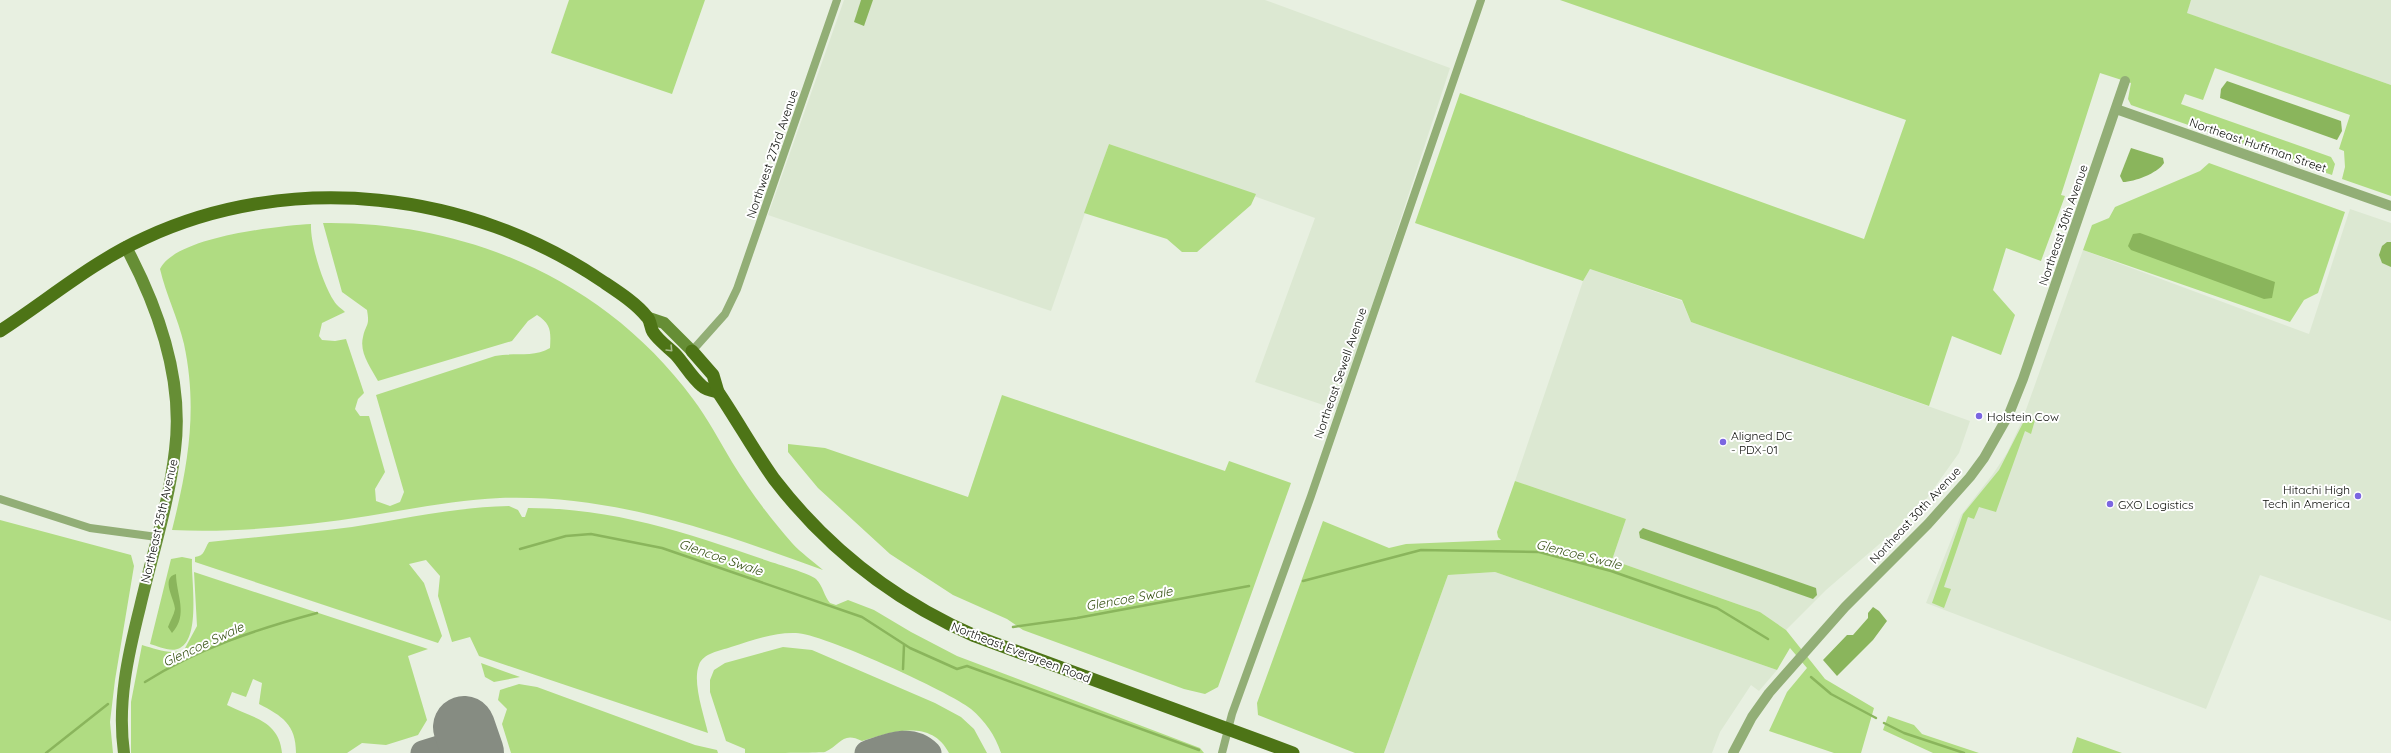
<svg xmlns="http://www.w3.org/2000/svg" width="2391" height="753" viewBox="0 0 2391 753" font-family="Quicksand,sans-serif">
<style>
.built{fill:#dce8d2}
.green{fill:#b0dc82}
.water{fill:#8ab55c}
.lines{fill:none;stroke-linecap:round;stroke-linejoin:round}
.stream{stroke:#8ab55c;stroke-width:2.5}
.taxiway{stroke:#868c82;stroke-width:25}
.runway{stroke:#868c82;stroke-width:62}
.minor{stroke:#92ae76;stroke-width:8}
.tertiary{stroke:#92ae76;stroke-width:10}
.secondary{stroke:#668e35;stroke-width:12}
.primary{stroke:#4d7416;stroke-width:13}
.oneway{stroke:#a6ba8a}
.poi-dot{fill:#7b66e1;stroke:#fff;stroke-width:1.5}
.labels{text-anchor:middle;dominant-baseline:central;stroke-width:4;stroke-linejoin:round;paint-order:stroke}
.street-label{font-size:12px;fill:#0a0c08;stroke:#fff}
.poi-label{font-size:12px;fill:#0a0c08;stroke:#fff;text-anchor:start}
.water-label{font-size:13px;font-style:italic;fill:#395416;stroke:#fff}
</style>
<rect width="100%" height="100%" fill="#e8f0e1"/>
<!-- built -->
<g class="built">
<path d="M844,0H1265L1450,68L1338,410L1255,382L1315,218L1109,144L1051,311L768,215Z"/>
<path d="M2191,0H2391V85L2186,13Z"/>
<path d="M2350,209L2391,223V621L2260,575L2206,709L1926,603L1961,515L1993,474L2007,453L2022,421L2083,250L2309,334Z"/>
<path d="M1590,269L1682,301L1691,322L1970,421L1959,453L1927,498L1891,534L1826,590L1786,630L1760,612L1612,560L1626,519L1515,481L1583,281Z"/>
<path d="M1495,572L1777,670L1759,691L1751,685L1720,732L1712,753H1384L1448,575Z"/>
</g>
<!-- green -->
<g class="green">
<path d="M569,0H705L672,94L551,53Z"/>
<path d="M1560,0H2191L2187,13L2391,85V196L2342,179L2345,167L2344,151L2339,149L2350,115L2215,68L2203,100L2185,94L2181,104L2331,157L2335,164L2332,175L2131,105L2128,99L2131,83L2100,73L2061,195L2065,196L2041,261L2006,248L1993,290L2015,315L2001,355L1952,336L1929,406L1691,322L1682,300L1590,269L1583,281L1415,223L1460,93L1864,239L1906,120Z"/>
<path d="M1109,144L1256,194L1251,205L1197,252H1182L1167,239L1084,213Z"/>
<path d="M2209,163L2345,212L2318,293L2304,300L2290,322L2083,250L2092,225L2109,218L2115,207L2200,171Z"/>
<path d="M323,223C468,221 606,281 693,399C708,419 719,440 732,462C749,490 770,518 792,543C801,553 813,561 823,570C718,532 614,494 500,498C456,500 411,509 368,516C304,526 237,533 172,530C188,466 198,410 184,344C178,318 166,295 160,269C175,237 277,226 311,224C310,243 323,285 334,301C336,305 342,309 345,312L322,323L319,336L322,340L335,341L346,339L364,393L358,399L355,409L360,416H369L385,472L375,489L376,501L390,506L400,502L404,492L376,395L495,356C513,352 533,358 550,348C551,331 551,324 537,315L528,321L512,341L378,381C371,368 359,353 363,337C366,323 370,327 367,310L342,292Z"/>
<path d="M1002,395L1225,471L1229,461L1291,483L1218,687L1205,694L1184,689L1023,630L1007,619L953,595L890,554L818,488L788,452V444L825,448L968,497Z"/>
<path d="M2026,417L2035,420L2031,434L2025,431L1996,512L1979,507L1974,519L1968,517L1944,587L1951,589L1944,608L1932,603L1963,514L1999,470Z"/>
<path d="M1515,481L1626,519L1612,560L1760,612L1786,630L1825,679L1874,708L1861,753H1834L1769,731L1787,692L1807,668L1790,648L1777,670L1495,572L1448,575L1384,753H1355L1258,715L1257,703L1323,521L1389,548L1406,544L1501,540L1498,537L1497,532Z"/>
<path d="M509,506L518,510L522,517H525L528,508C614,508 688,533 768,561C777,564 811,574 816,579C823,586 824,596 830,603L836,605L848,600L874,610L911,632L957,656L1200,748L1204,753H1001C995,735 985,721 971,709C950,692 821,633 796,633C775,632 752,640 731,647C720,651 703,653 699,665C692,682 704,715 708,733L479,656L470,637L452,642L438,596L440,576L426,560L409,564L424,583L442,636L438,643L195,562V557C205,556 204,549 209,542C257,537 304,533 352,527C404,519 456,507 509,506Z"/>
<path d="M0,520L131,555L134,566L115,680L110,722L113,753H0Z"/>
<path d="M182,557L192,559C191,580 201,637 180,648C171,653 158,646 150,644L171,559Z"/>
<path d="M194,572L428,649L408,656L427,720L418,735L386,745L362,743L347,753H296C296,724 282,716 259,704L262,683L253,679L246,697L232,692L227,705C252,718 279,720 282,753H131V702L142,645C156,649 170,655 184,650L197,626Z"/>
<path d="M783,647L812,650L935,703L961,717L974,729L987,753H949C931,718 891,732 862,741C842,731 841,745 825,752C817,753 758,753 745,753V749L726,741L710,692V680L714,670L725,663Z"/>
<path d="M481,663L520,677L494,682L485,677Z"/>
<path d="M519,684L537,687L695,745L717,750L718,753H511L502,724L507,709L498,700L500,690Z"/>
<path d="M1888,716L1914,725L1922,734L1979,753H1933L1883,730Z"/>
<path d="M2077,737L2122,753H2072Z"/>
</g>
<!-- water -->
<g class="water">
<path d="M861,0H873L864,26L854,22Z"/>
<path d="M2227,81L2341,121L2342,131L2337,140L2220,98L2221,89Z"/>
<path d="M2131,148L2163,158L2164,163C2158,173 2134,182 2123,182L2120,176Z"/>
<path d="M2140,233L2275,282L2272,298L2264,299L2131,250L2128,246L2133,234Z"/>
<path d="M2387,242H2391V267L2382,263L2379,255L2382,246Z"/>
<path d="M1643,528L1816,588L1817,595L1813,599L1640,538L1639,532Z"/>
<path d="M176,574C176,594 189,615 172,633L168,627C170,621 174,615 175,609C175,600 160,578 176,574Z"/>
<path d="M1873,607L1879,611L1887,621L1873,640L1837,676L1823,660L1847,635H1853L1868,618V613Z"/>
</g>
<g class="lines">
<!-- stream -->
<g class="stream">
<path d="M520,549L566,536L591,534L662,548L862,617L910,648L957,669L967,666L1199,750"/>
<path d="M1303,581L1421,550L1539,552L1611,571L1717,608L1768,639"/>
<path d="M1013,627L1077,618L1249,586"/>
<path d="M903,669L904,645"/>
<path d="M1811,677L1831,694L1876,718"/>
<path d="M145,682C197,649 257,629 317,613"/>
<path d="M1884,723L1904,733L1964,753"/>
<path d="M46,753L108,704"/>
</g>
<!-- taxiway -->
<g class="taxiway">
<path d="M423,753L468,739"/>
<path d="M867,753C888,746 911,735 929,753"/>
</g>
<!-- runway -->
<path class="runway" d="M464,727L473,753"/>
<!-- minor -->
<g class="minor">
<path d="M692,351L725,314L737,289L837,0"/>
<path d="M0,499L90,528L157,537"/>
<path d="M1222,753L1232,714L1311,496L1481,0"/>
</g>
<!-- tertiary -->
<g class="tertiary">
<path d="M2116,109L2391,206"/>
<path d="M1733,753L1752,717L1769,693L1845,607L1928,524L1970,477L1984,458L2009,414L2023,379L2125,81"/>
</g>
<!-- secondary -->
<g class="secondary">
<path d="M649,318L664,323L692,351"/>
<path d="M124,753C117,703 128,655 140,607C152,555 169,503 175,450C184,379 159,309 126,247"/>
</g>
<!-- primary -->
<g class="primary">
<path d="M0,331C48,300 92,262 145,238C291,170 470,191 602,281C617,291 636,303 647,317C651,321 650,327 653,332C658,340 669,348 676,355C685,365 692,378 702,386C706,390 713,391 718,392"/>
<path d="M692,351L713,375L718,392C737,420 754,451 774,479C827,548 895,601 975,636L1293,753"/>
</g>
</g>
<!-- one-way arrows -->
<defs><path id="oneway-chevron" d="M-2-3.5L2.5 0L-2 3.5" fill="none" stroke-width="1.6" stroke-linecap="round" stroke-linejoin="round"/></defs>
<use class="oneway" href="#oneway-chevron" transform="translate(670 349) rotate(46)"/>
<!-- markers -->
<g class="poi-dot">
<circle cx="1979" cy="416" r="4"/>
<circle cx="1723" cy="442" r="4"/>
<circle cx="2358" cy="496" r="4"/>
<circle cx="2110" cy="504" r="4"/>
</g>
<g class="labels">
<!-- street labels -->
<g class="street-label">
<text transform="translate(2258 145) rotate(19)">Northeast Huffman Street</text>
<text transform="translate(772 154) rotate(-71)">Northwest 273rd Avenue</text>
<text transform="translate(2063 225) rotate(-71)">Northeast 30th Avenue</text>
<text transform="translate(1340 373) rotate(-71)">Northeast Sewell Avenue</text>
<text transform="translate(1915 515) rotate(-47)">Northeast 30th Avenue</text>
<text transform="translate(159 521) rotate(-77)">Northeast 25th Avenue</text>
<text transform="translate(1021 652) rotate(21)">Northeast Evergreen Road</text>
</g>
<!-- poi labels -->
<g class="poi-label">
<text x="1987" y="416">Holstein Cow</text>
<text x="1731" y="435">Aligned DC<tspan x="1731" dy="14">- PDX-01</tspan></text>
<text x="2350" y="489" text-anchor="end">Hitachi High<tspan x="2350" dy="14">Tech in America</tspan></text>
<text x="2118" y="504">GXO Logistics</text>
</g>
<!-- water labels -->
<g class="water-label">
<text transform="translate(1579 554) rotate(14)">Glencoe Swale</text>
<text transform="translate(721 557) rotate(19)">Glencoe Swale</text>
<text transform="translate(1129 598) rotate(-10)">Glencoe Swale</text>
<text transform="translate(203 644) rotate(-25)">Glencoe Swale</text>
</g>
</g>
</svg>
